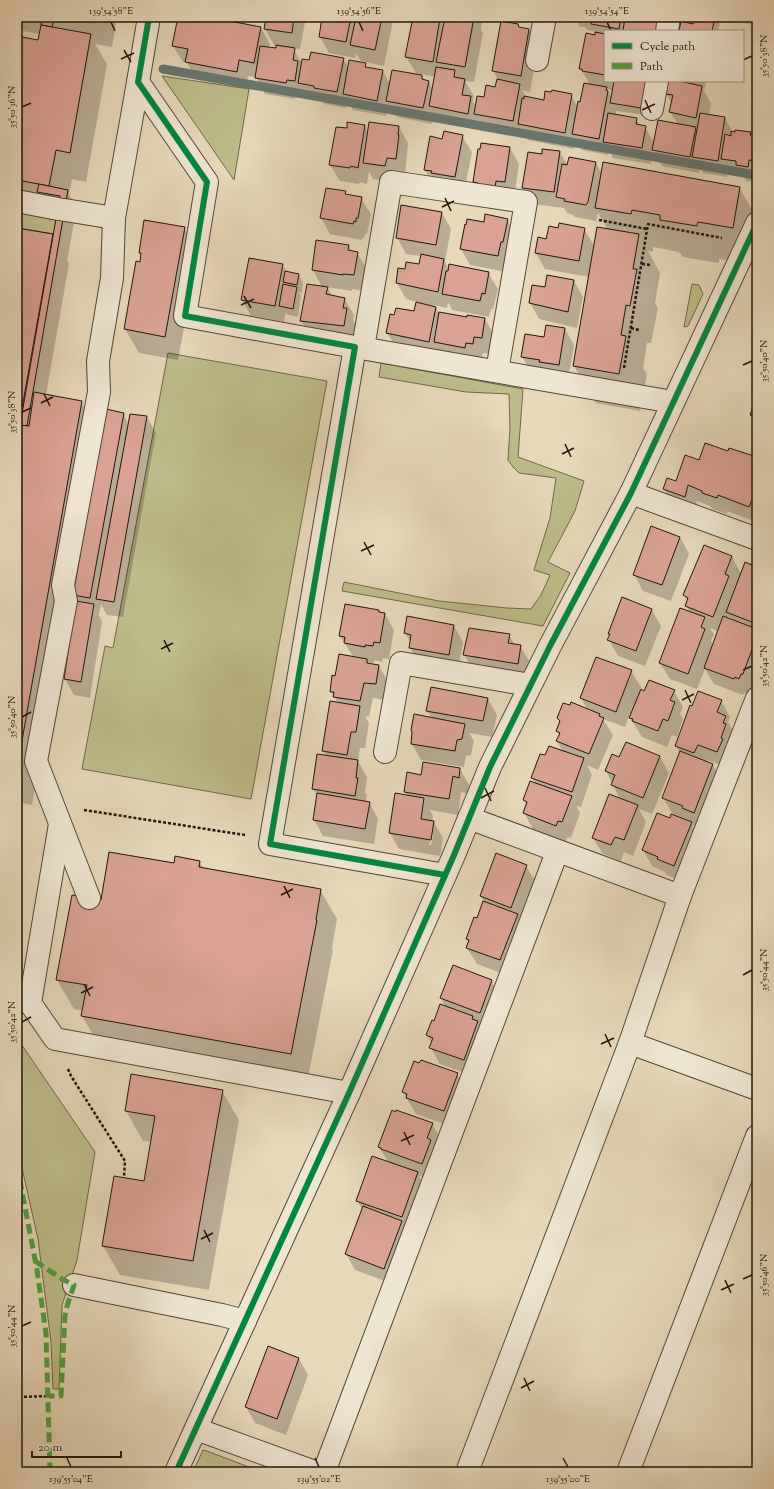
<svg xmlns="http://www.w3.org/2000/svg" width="774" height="1489" viewBox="0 0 774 1489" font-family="'Sorts Mill Goudy',serif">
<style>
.green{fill:#bebc89;stroke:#6e684a}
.shadow{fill:#0003;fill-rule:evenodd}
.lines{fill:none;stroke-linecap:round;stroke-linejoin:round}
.stream{stroke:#677770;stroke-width:9}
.building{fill:#d9a292;stroke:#1e150c}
.minor-casing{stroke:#504637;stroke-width:24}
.path{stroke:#1e150c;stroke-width:2.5;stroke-dasharray:3 2;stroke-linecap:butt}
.minor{stroke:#efe6d1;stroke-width:22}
.quiet{stroke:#4fa03e;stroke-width:5;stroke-dasharray:10 5;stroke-linecap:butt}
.cycleway-casing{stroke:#efe6d1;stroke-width:8}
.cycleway{stroke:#00873e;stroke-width:6}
.ticks{fill:none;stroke:#1e150c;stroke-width:1.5}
.neatline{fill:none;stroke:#1e150c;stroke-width:1.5}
.ticks-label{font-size:10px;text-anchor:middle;fill:#1e150c}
</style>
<rect width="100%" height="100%" fill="#e7d8b8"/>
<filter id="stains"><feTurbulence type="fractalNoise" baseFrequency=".005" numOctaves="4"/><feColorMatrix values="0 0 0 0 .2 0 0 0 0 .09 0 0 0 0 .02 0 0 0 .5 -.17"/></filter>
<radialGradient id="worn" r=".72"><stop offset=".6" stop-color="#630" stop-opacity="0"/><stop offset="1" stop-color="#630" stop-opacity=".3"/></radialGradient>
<!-- green -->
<g class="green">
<path d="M162,76L249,89L234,180Z"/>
<path d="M17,212L56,219L54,234L17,228Z"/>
<path d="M692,284L699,285L703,294L688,326L684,327Z"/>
<path d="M168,353L327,381L251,799L82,769L105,646L113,648Z"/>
<path d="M381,363L523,389L518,457L584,481L575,511L548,562L570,573L543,626L342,591L344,582L439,601L507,608L531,609L541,595L550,575L534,570L550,518L556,478L519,473L513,467L508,460L510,427L509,394L466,392L379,377Z"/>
<path d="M17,1038L95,1152L77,1260L62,1305L59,1389H53L51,1342L38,1239L17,1146Z"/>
<path d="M203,1450L207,1451L262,1472H193Z"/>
</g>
<!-- shadow -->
<g class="shadow">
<path d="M17,17H117L112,47L95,44L107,64L86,182L72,179L69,195L77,207L67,261L69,264L46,395L81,402L98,431L32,805L17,802V229L52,235L54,238L58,214L17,207V37L39,41L40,34L17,30Z"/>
<path d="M179,17H202L261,28L270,44L269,48L276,49L277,45H274L265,29L267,17H306L300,49L293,48L302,63L303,60L309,61L311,53L343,59L349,68L350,61L365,64L368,68L383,71L390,84L393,71L422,76L424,81H428L433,89L435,77L416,73L406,57L414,17H428L439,19L444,27L446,17H479L482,22L481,30L483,33L474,82L465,81L474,96L473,101L476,108L478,97L485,98L487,86L496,88L497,80L499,81L493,71L501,22L518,25L520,29L529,30L538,46L530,92L522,90L526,97L545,101L546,92L552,93L553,91L571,95L578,107L579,103H581L584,84L590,85L581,69L587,34L596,36V32L587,30L585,27H580L575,17H664L662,31H605V81H647L651,88L645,115L616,111V116L636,119L640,126L645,127L654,143L659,121L678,124L670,112L672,104L666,93L669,81H706L705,89H703L711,103L709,115L725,118L733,133H736V131L750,133L752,136L757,137V182L746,181L744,176L731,175L728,169L727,177L703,173L700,168L699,173L662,166L653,150L651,164L613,158L609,151L608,155L582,150L575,138L574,149L528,140L523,131L522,137L484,130L478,119L477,129L439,122L434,114L432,124L397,117L389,104L386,116L353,110L347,100L346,108L324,104L323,101L308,99L304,92L303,97L296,95L295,99L265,94L256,77L248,76L246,88L196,78L187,63L183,62L173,46ZM607,89L613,91L612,98ZM616,103L646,107V109L616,105Z"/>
<path d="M323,17H391L393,21L384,66L361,61L356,53L355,58L329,53L320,37Z"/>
<path d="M695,17H716L720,23L718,31H680L693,25Z"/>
<path d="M728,17H757V25L730,20Z"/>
<path d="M365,126L368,133L399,127L408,143L405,175L394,182L373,179L369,171L367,184L360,182L359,184L340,181L330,165L348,129Z"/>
<path d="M462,136L472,152L464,193L434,186L425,170L443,140Z"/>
<path d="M510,148L519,164L514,198H483L474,182Z"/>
<path d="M560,152L568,166L596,163L602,174L739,187L757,218V248L754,265L719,259V263L683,257L679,252L653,247V252L648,251L660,273L655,303L658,308L651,343H647L643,368L647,374L640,411L596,403L574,366L589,277L545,269L536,253L538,238L547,240L559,229H584L595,247L608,230L598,213L596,221L575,217L573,215L567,213L564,208L533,204L523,188L543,155Z"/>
<path d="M345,192L347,195L361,198L371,214L367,234H365V237H363L362,240L330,234L321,218Z"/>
<path d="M442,213L451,229L445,261L444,260L449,269L488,273L498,289L493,309H491L489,317L452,310L448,302L447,308L434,305L439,313L468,319H485L494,335L491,354L483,353L482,360L397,349L387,333L395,316L415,313L417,302L406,299L397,283L406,270L420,265L421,256L406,254L397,237Z"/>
<path d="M507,220L516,236L507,272L470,265L461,249L485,224Z"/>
<path d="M184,228L198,251L178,360L139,353L125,329L137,262L141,263L142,256L140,253Z"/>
<path d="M317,241L349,246L352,252L357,253L367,269L363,291L352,289V291L327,287L332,296L344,298L354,315L353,320L356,325L353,342L311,337L301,321L322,287L313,270Z"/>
<path d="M282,265L287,272L299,275L303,283L302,293L299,292L301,296L298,317L285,314L284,322L251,316L242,300Z"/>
<path d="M574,281L583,297L577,328L539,319L530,303L533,286L546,288Z"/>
<path d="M565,329L574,345L568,381L532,373L522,357L545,338Z"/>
<path d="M757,399V425L751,415Z"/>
<path d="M123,413L129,425L147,417L156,433L123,617L107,615L101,604L99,614L98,613L102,622L90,698L74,695L65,679L77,603H79L74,595Z"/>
<path d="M729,453L757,459V522L727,511V514L712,509L710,506L697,501L694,513L674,506L664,489L677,483L700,461Z"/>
<path d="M680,537L689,554L671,601L643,591L634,574Z"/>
<path d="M732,557L741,574L757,568V676L752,690L748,695L744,693L743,695L714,684L705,669L697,689L670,679L660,663L690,612L686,606L688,601L684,595ZM729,616L732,621L727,619ZM710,628L719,632L713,645L711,641L714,634Z"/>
<path d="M623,598L652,610L661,626L645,666L618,656L609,640L610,635L609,633Z"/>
<path d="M380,613L385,614L394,630L389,659L383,658L382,662L374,660V663L367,662L369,664L379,666L388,682L385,700L373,698L369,717L365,716L369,723L365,748H360L358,761L367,777L365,792L367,795L366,802H369L378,819L374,844L323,836L314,820L318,797L313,789L326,756L323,751L338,703L331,691L336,677L354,658L340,636Z"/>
<path d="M454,626L463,642L458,671L419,664L410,647L411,643L405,633Z"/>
<path d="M509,635L515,645L520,646L530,662L527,680L473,671L464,654L466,640Z"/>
<path d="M631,671L641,687L640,690L645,692L674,691L683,707L680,714L683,719L677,737L672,735L667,747L642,737L629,716L625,727L603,719L613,735L598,770L587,765L592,775L581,807L576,806L580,813L571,838L567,837L566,841L533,829L524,813L527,805L524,800L536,784L533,778L546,757L563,752L557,741L560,736L557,731L561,722L558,718L588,711L581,698Z"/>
<path d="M488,699L497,715L492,737L469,733L474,741L471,755L466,756L464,767L421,760L412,744L413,733L432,718L427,711Z"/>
<path d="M721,701L730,717L728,722L734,733L726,767L707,760V762L712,764L722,781L703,829L692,825L700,839L683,881L667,875L665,872L652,866L643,850L674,816L663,798L680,754L676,746Z"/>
<path d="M660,757L669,773L652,814L639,809L646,822L633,856L624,852L621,861L603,854L593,838L620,799L606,771L620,758Z"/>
<path d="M460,769L469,785L468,794L461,792L458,815L430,810L433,816L432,822H434L443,838L440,856L399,849L390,833L396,795L408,797L405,791L422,776ZM431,835H433L431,845H429Z"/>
<path d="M200,862L204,869L320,890L337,919L332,948L333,950L307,1083L99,1045L82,1016L83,1011L74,1009L57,980L101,901L175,864Z"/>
<path d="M526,866L536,882L509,976L477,964L467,948L469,943L467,939L478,919L484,902L481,896Z"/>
<path d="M491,981L501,997L489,1029L479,1025L487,1038L473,1076L440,1064L431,1048L432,1044L427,1035L434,1022L446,1008L441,998Z"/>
<path d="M457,1074L466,1090L453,1127L416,1114L403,1092Z"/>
<path d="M132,1076L222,1091L239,1120L209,1290L120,1275L103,1246L145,1182L152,1142L143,1141L126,1111Z"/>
<path d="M432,1124L442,1140L431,1180L419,1176L427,1189L393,1284L355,1270L346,1254L363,1210L357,1201L388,1162L379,1147Z"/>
<path d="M299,1359L308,1375L286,1435L255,1423L246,1407Z"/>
</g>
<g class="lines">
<!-- stream -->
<path class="stream" d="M163,69L755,175"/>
</g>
<!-- building -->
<g class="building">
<path d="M42,17H54L52,27L41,25Z"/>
<path d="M178,17H208L261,27L254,63L239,60L237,72L185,62L188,49L172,46Z"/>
<path d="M266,17H294L292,33L264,29Z"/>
<path d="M322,17H351L346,42L319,37Z"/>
<path d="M356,17H382L375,50L350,45Z"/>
<path d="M413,17L440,18L433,62L405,57Z"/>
<path d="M445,17H474L465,67L436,62Z"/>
<path d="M592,17H621L619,29L591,24Z"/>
<path d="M625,17H658L657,31H623Z"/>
<path d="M694,17H715L712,31H679L681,21L693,24Z"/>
<path d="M501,21L518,24L519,27L529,29L521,76L492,71Z"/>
<path d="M41,25L91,34L70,153L56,150L49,186L17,180V36L38,40Z"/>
<path d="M595,32L605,34V75L582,71V69H579L586,33L595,35Z"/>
<path d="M276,45L295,48L293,60L298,61L295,81L287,80L286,83L255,78L260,46L276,48Z"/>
<path d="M311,52L344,58L337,92L314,88V86L298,83L302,59L309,60Z"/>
<path d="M349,60L366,63L365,67L383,70L377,101L343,94Z"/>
<path d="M436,67L455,70L454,77L465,79L462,95L471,96L468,114L429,106Z"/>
<path d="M392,70L422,75V79L429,81L423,108L386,101Z"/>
<path d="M497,79L520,84L513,121L474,114L477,96L484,97L486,85L495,87Z"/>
<path d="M614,81H647L641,108L610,103Z"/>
<path d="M668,81H679L702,86L696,118L669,112L673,95L665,94Z"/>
<path d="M584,83L607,87L606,90L608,91L599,139L572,134L578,101L580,102Z"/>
<path d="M552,90L572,94L565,133L518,124L522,98L524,99V96L544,100L545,91L551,92Z"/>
<path d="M608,113L637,118L636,124L646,126L642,148L603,142Z"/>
<path d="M700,113L725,117L718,161L692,157Z"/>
<path d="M658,120L696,127L690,157L652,150Z"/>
<path d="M347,122L365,125L358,168L351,166L350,168L329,165L336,127L347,128Z"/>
<path d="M369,122L399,126L398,135H399L396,159L387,158L385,166L363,163Z"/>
<path d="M735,130L751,132L750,135L757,136V161L749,160L748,167L736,165V161L721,159L725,134L731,136V131L735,132Z"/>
<path d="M444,131L463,135L455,177L431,173L432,171L424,170L430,136L442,139Z"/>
<path d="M481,143L510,147L505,182L496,181L495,188L478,185V183L473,182L478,149H480Z"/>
<path d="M542,149L560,151L554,192L522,188L528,152L542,154Z"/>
<path d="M569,157L596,162L588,202L586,205L564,201L565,199L556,197L562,164L567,165Z"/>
<path d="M603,162L740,187L733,228L698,222L697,226L660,220V215L632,210L631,214L595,208Z"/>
<path d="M39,184L68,190L27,426L20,425L60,196L37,192Z"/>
<path d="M326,188L346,191L345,194L362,197L358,218H356V222L354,221L353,224L320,218Z"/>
<path d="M401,205L442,212L436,245L396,238Z"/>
<path d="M485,214L508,219L503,242H501L498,256L460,249L465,224L466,225L467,219L484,222Z"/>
<path d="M144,220L185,227L165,337L124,329L136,261L140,262L141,253H139Z"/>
<path d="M559,223L585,228L579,261L535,253L538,237L546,239L549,226L558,228Z"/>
<path d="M597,227L639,234L633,269H637L630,306L626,305L621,335L626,336L619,374L573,366Z"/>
<path d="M17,228L53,234L19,425L29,426L34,392L82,401L17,769Z"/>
<path d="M316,240L349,245L348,250L358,252L354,275L343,274V275L312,270Z"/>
<path d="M421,254L444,259L438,292L396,283L398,268L405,269L406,262L419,264Z"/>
<path d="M249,258L283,264L275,306L241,300Z"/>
<path d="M449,264L489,272L485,294L482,293L480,301L442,294L446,271H448Z"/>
<path d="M285,271L299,274L297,285L283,282Z"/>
<path d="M547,275L574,280L568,312L529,303L532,285L545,287Z"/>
<path d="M283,284L297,287L293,309L279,306Z"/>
<path d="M307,284L328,287L326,294L345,298L343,308H347L344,326L300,321Z"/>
<path d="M416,302L436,307L429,342L386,333L390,314L394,315L396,308L414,311Z"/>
<path d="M439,312L467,317V315L485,318L482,338L474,337L473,344L466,343L465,348L434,342Z"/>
<path d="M546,325L565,328L559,365L539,362L540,360L521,357L525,334L544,337Z"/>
<path d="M757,396V417L750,415Z"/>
<path d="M106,409L124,413L90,598L73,595Z"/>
<path d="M130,414L147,416L114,602L96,599Z"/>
<path d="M705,443L728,451L729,448L757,457V494L755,501L752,500L749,507L718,495L717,498L702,493V491L688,485L685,497L663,489L667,478L676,481L685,455L699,460Z"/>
<path d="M651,526L680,537L662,585L633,575Z"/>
<path d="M704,545L732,556L725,574L729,576L713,617L685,606L688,598L683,595Z"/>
<path d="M745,562L757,567V624L726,612Z"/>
<path d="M622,597L652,609L636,651L607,640L610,634H608Z"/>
<path d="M76,601L94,604L81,682L64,679Z"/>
<path d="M345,604L379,610V612L385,613L380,643L374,642L373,646L365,645V647L344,643L345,637L339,636Z"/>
<path d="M680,608L705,617L701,627L705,629L688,674L659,663Z"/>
<path d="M407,616L454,625L449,655L409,648L411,635L404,633Z"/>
<path d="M723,616L757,629V636L743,674H741L739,679L735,677L734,679L704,668Z"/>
<path d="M469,628L510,634L508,643L521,645L518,664L463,655Z"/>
<path d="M339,654L367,659V663L379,665L376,684L364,683L360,701L333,697L334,692H330L332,675L335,676Z"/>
<path d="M596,657L632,670L616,712L580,698Z"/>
<path d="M649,680L675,690L670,700L675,702L668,721L663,719L658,731L632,721L633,719L629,718L641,689L644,691Z"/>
<path d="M431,687L488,698L483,721L426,711Z"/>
<path d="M698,691L722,700L717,712L726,716L723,723L726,724L721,738L723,739L717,752L698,745L694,753L675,746L690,705L692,706Z"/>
<path d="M330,701L360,706L356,732H351L347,755L322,751Z"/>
<path d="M571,702L600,714L599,716L604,718L589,754L556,741L560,733L556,731L560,721L557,718L563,703L570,705Z"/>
<path d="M414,714L465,724L462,739L457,740L455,751L411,744L412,732L411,730Z"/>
<path d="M626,742L660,756L643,798L611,785L615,775L605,771L612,754L619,757Z"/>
<path d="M549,746L584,758L572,792L531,778L540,754L545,755Z"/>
<path d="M680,751L713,764L694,813L682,808L683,806L662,798Z"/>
<path d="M317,754L358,760L356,778H358L355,796L312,789Z"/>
<path d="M423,762L460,768L459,778L453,776L449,799L404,792L407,772L421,775Z"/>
<path d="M530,781L572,796L562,822L558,821L556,826L523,813L527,802L523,800Z"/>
<path d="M317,793L370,802L365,829L313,820Z"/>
<path d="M395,793L424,798L421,819L434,821L431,840L389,833Z"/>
<path d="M609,794L638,805L624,840L615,837L611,845L592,838Z"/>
<path d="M657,813L670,818L671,814L692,822L674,866L657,859L658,857L642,850Z"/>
<path d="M109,852L174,863L175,856L200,861L199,867L321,889L316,920H317L291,1054L81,1016L87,985L56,980L72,895L101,900Z"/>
<path d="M496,853L527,865L511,908L480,896Z"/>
<path d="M483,901L518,914L500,960L466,948L469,940L466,939L474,917L477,918Z"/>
<path d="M453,965L492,980L480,1013L440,998Z"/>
<path d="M440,1004L473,1016L472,1019L478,1021L464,1060L429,1048L433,1038L426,1035L432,1020L434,1021Z"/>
<path d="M421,1060L458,1073L444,1111L406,1098L407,1094L402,1092L414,1061L419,1063Z"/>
<path d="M131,1074L223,1090L193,1261L102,1246L114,1176L144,1181L155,1116L125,1111Z"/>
<path d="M392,1110L395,1112L396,1110L433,1123L427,1138L431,1140L422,1164L381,1149V1148L378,1147Z"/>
<path d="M372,1156L418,1172L402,1217L356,1201Z"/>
<path d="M363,1206L402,1221L384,1269L345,1254Z"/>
<path d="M268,1346L299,1358L277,1419L245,1407Z"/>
</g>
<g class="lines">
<defs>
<g id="minor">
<path d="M149,17L138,82L207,182L185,316L355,347L270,844L445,875"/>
<path d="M667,31L669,17"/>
<path d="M537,60L545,17"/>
<path d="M652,109L657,81"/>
<path d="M17,201L58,209"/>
<path d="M65,210L114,218L138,82"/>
<path d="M355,347L673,402"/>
<path d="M363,348L391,182L526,202L497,371"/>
<path d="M631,493L757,539"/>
<path d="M385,752L401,663L530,685"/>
<path d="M469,818L680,896"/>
<path d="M60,824L30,1003L55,1039L349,1093"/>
<path d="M89,898L36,761L66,601L63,585L99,392L98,361L112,278L114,218"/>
<path d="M630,1043L757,1089"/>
<path d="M74,1285L222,1315L245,1321"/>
<path d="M196,1429L315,1472"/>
<path d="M176,1472L349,1093L454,855L490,767L550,646L631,493L757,223"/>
<path d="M324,1472L557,852"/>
<path d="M467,1472L630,1043L680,896L757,698"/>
<path d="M628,1472L757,1136"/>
</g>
</defs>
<!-- minor casing -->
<use href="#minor" class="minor-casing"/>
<!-- path -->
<g class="path">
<path d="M599,220L647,229"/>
<path d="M642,264L651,265"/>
<path d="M631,328L639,330"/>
<path d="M624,368L648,224L722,238"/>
<path d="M84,810L245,835"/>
<path d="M68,1069L71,1076L125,1161L124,1178"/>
<path d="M17,1441L18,1397L49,1396"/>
</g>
<!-- minor -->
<use href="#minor" class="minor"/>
<!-- quiet -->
<g class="quiet">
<path d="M17,1165L37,1270L46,1333L50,1472"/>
<path d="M35,1261L62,1279L74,1285L67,1306L65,1316L61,1396H49"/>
</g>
<defs>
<g id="cycleway">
<path d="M149,17L138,82L207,182L185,316L355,347L270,844L445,875"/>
<path d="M176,1472L349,1093L454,855L490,767L550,646L631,493L757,223"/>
</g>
</defs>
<!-- cycleway casing -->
<use href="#cycleway" class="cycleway-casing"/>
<!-- cycleway -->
<use href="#cycleway" class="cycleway"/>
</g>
<!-- ticks -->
<path class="ticks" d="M111,22L115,31M359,22L363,31M607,22L611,31M124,50L131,62M121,59L134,53M743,60L752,56M645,100L651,113M22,107L31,103M642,110L655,104M445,198L451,211M442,207L454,201M244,296L251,308M241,305L254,299M743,365L752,361M44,394L50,406M41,403L53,397M22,412L31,408M565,444L571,457M562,454L574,448M364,542L371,555M361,551L374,545M164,640L170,652M161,649L173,643M743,670L752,666M685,690L691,703M682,700L694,694M22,717L31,712M485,788L491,801M481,798L494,791M284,886L290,898M281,895L293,889M743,975L752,970M84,984L90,996M81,993L93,987M22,1022L31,1017M605,1034L611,1047M601,1044L614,1038M404,1132L410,1145M401,1141L414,1135M204,1230L210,1242M201,1239L213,1233M743,1279L752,1275M725,1280L731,1293M721,1290L734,1284M22,1326L31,1322M524,1378L530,1391M521,1388L534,1381M67,1458L71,1467M315,1458L319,1467M563,1458L568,1467"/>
<!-- margin -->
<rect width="774" height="1489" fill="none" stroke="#e7d8b8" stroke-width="44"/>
<!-- legend -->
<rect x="604" y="30" width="140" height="52" fill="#efe6d1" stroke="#9b9282"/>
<rect x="612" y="43" width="20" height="6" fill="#00873e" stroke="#9b9282"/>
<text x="640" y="50" font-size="12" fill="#1e150c">Cycle path</text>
<rect x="612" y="63" width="20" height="6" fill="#4fa03e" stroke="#9b9282"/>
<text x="640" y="70" font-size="12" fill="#1e150c">Path</text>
<!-- scale -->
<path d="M32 1451v6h89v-6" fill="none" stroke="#1e150c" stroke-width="2"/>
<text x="38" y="1451" font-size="12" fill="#1e150c" stroke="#efe6d1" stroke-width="3" paint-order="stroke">20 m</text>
<rect x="22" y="22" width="730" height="1445" class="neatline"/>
<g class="ticks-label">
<text x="111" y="14">139°54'58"E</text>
<text x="359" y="14">139°54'56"E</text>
<text x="607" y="14">139°54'54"E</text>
<text transform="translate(763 56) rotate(-90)" y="4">35°50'38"N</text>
<text transform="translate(11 107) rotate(-90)" y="4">35°50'36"N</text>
<text transform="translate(763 361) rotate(-90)" y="4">35°50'40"N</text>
<text transform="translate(11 412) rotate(-90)" y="4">35°50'38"N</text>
<text transform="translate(763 666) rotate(-90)" y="4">35°50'42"N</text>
<text transform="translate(11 717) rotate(-90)" y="4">35°50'40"N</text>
<text transform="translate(763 970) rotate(-90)" y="4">35°50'44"N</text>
<text transform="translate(11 1022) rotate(-90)" y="4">35°50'42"N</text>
<text transform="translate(763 1275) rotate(-90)" y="4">35°50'46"N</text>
<text transform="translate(11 1326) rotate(-90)" y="4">35°50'44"N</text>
<text x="71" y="1482">139°55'04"E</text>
<text x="319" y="1482">139°55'02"E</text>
<text x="568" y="1482">139°55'00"E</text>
</g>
<rect width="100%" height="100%" filter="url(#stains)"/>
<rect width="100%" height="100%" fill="url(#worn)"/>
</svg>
